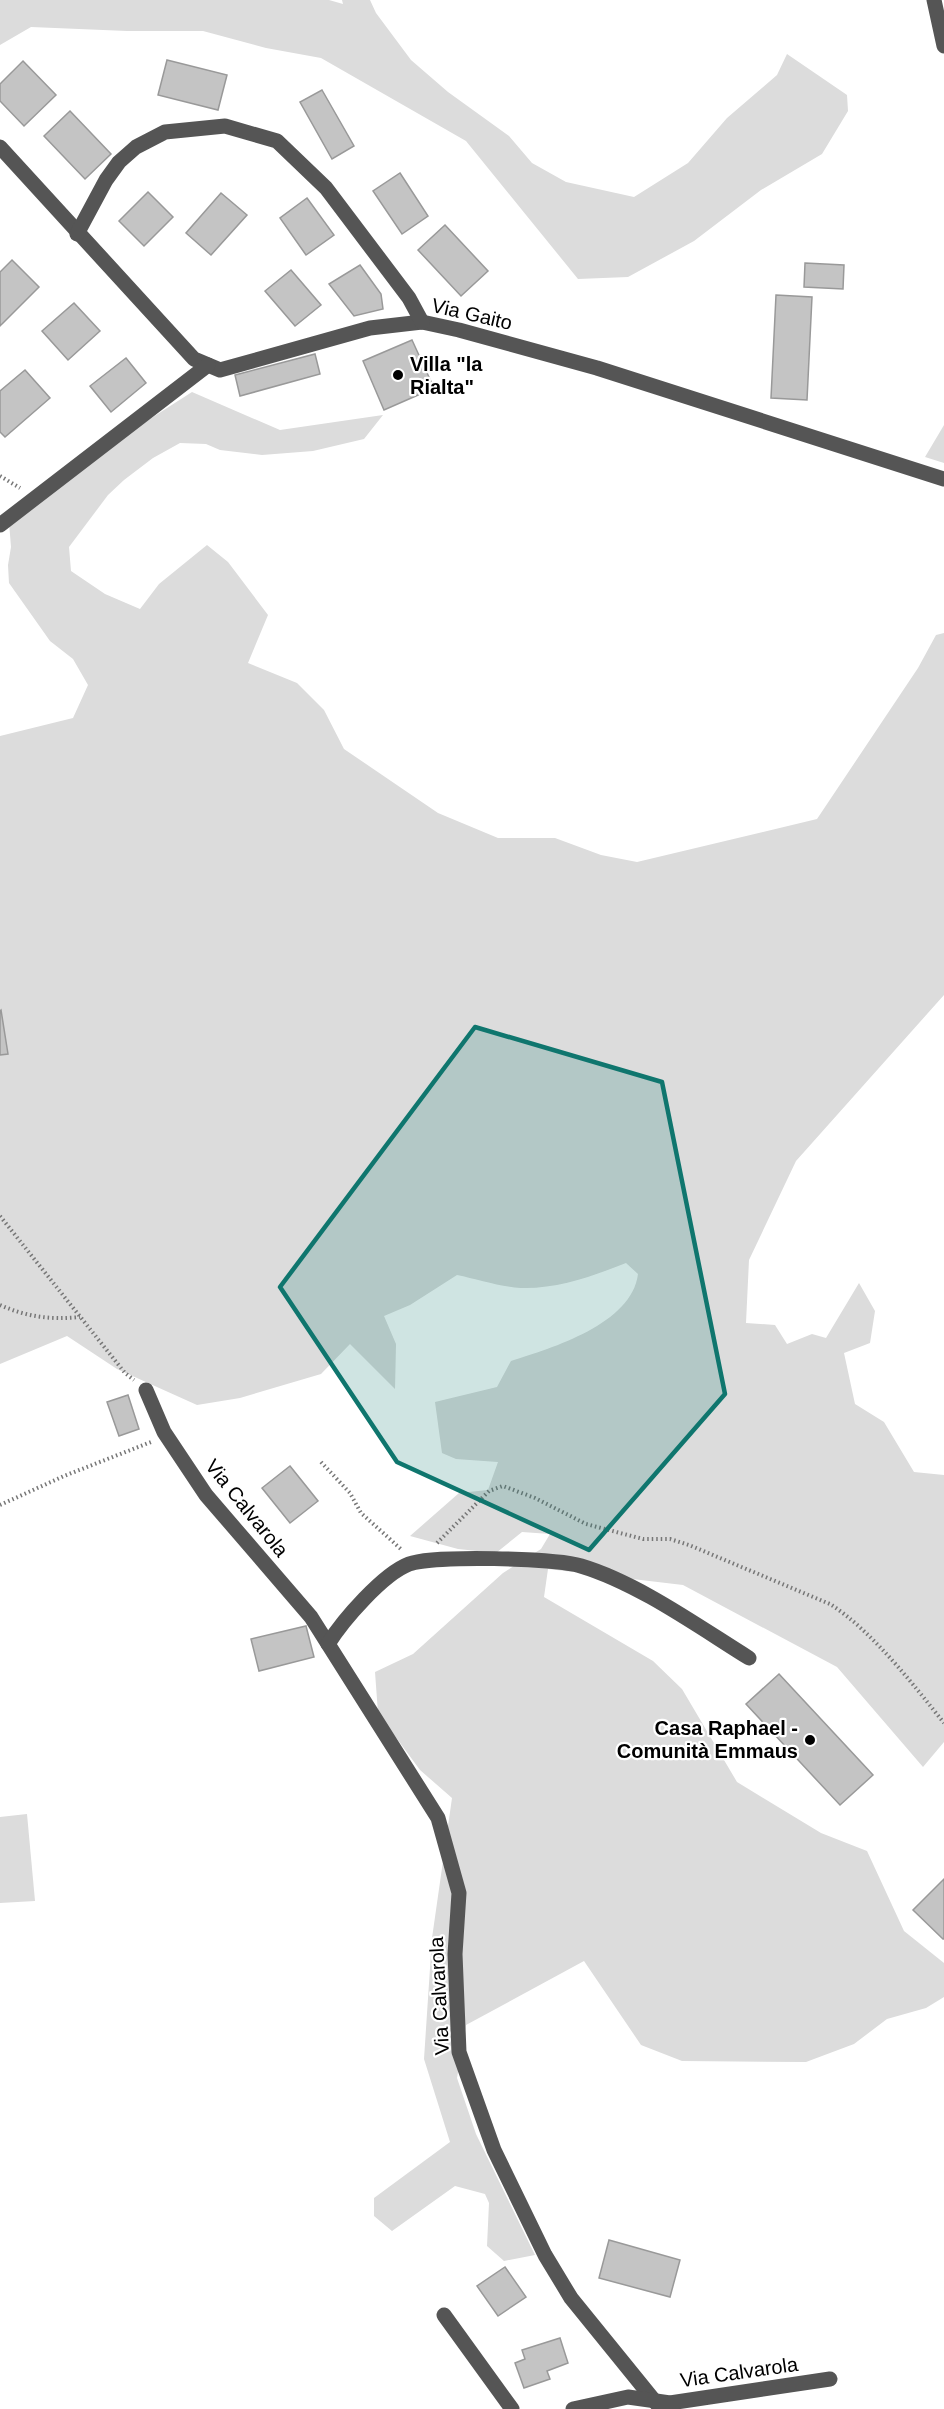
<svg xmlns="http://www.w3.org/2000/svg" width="944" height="2409" viewBox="0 0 944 2409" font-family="Helvetica,sans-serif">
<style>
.green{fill:#dcdcdc}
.building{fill:#c4c4c4;stroke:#999;stroke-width:1.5}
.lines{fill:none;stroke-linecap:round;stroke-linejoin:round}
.path{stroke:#777;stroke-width:4;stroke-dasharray:1.5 3;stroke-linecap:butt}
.minor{stroke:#555;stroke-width:15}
.marked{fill:#0f766e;fill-opacity:0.2;stroke:#0f766e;stroke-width:4.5;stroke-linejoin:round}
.poi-dot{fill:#000;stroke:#fff;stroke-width:2}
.labels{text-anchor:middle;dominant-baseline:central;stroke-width:4.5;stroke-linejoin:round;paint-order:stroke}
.street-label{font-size:20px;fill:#000;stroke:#fff}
.poi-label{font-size:20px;font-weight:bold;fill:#000;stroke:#fff;text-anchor:start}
</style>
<rect width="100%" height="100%" fill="#fff"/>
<!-- green -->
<g class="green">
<path d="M0,0H329L343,4L342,0H370L376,13L411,60L448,92L509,136L532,163L566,182L634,197L688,163L727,118L777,75L787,54L847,95L848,111L822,154L761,190L694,241L628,277L578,279L466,141L321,58L266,48L203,31H127L31,27L0,45Z"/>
<path d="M192,392L280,430L383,415L364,439L313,451L262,455L220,450L206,444L180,443L153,458L124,480L108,495L69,547L71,571L105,594L140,609L159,584L207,545L228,562L268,615L248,663L297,683L324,710L344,749L438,813L498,838H555L601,855L637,862L817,819L918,668L936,635L944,633V995L796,1161L749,1260L746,1323L775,1325L787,1344L812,1334L826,1338L859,1283L875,1311L870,1343L844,1353L855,1404L884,1422L914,1472L944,1475V1742L923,1767L837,1667L683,1585L548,1569L544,1597L653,1661L682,1689L737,1782L821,1833L867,1851L904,1931L944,1963V1997L926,2008L887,2019L854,2044L806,2062L682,2061L641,2045L584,1961L466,2025L457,2078L476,2134L535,2255L504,2261L487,2246L489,2203L485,2194L455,2186L392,2231L374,2216V2198L450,2142L424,2059L432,1938L452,1798L420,1770L378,1713L375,1672L413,1654L503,1573L541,1549L550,1534L522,1532L496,1553L458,1549L410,1536L459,1493L488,1490L498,1462L456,1459L442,1453L435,1402L497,1387L511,1361C552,1348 632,1324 638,1274L626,1263C593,1276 558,1289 521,1288C501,1287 477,1279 457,1275L410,1305L384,1316L396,1344L395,1389L350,1344L321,1374L240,1398L197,1405L117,1369L67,1336L0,1364V736L73,718L88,685L73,659L50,641L9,583L8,565L11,547L8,510Z"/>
<path d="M944,425V463L925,457Z"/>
<path d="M27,1814L35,1901L0,1903V1817Z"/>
</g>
<!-- building -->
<g class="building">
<path d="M167,60L227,75L218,110L158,95Z"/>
<path d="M23,61L56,95L24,126L0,101V84Z"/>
<path d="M322,90L354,146L332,159L300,102Z"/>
<path d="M70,111L111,154L85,179L44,136Z"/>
<path d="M400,173L428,216L402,234L373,191Z"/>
<path d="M148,192L173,217L144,246L119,221Z"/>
<path d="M221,193L247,215L211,255L186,233Z"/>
<path d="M307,198L334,235L306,255L280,218Z"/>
<path d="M445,225L488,271L461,296L418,250Z"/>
<path d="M12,260L39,287L0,326V272Z"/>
<path d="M805,263L844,265L843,289L804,287Z"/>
<path d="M360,265L381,294L383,309L354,316L329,284Z"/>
<path d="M291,270L321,305L295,326L265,291Z"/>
<path d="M776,295L812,297L807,400L771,398Z"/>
<path d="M74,303L100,331L68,360L42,331Z"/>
<path d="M412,340L434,388L384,410L363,361Z"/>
<path d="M315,354L320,374L240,396L235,375Z"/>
<path d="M126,358L146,383L111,412L90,386Z"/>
<path d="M25,370L50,398L5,437L0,432V391Z"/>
<path d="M1,1010L8,1054L0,1055V1011Z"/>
<path d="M128,1395L139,1429L119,1436L107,1402Z"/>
<path d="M290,1466L318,1501L290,1523L262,1488Z"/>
<path d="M306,1626L314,1657L259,1671L251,1639Z"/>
<path d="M779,1674L873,1775L840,1805L746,1704Z"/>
<path d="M944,1879V1939H943L913,1910Z"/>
<path d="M609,2240L680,2260L670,2297L599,2278Z"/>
<path d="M505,2267L526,2297L498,2316L477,2286Z"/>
<path d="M560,2338L568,2363L547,2371L550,2379L524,2388L515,2363L525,2359L522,2350Z"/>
</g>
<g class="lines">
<!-- path -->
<g class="path">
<path d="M0,476L20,488"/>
<path d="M0,1216L125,1373L134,1380"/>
<path d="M0,1305C27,1317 51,1320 80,1317"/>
<path d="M321,1462L350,1493L361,1513L402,1550"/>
<path d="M0,1505L64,1476L151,1442"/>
<path d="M437,1543L489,1491L503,1486L535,1498L586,1524L643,1539H670L689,1545L830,1604C871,1630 913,1684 944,1723"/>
</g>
<!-- minor -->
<g class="minor">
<path d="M934,0L944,46"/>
<path d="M0,147L194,359L220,370L370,328L422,322L459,330L597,368L944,479"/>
<path d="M77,234L106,180L119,162L136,147L165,132L225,126L277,141L326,188L409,298L422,322"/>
<path d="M0,525L208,365"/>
<path d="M146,1390L164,1432L206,1495L311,1617L438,1818L459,1893L455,1954L459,2052L494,2150L545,2255L571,2298L661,2409"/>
<path d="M328,1644C343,1620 383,1574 409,1564C432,1555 556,1558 581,1566C638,1583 699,1627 749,1658"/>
<path d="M444,2315L512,2409"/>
<path d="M573,2409L628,2397L670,2403L830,2379"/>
</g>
</g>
<!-- marked area -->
<path class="marked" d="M475,1027L662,1082L725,1394L589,1550L397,1462L280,1287Z"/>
<!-- markers -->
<g class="poi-dot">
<circle cx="398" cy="375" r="6"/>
<circle cx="810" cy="1740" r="6"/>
</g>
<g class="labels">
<!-- street labels -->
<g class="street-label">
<text transform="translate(472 314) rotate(13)">Via Gaito</text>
<text transform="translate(247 1508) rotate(51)">Via Calvarola</text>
<text transform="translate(439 1996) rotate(-93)">Via Calvarola</text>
<text transform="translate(739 2372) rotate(-8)">Via Calvarola</text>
</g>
<!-- poi labels -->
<g class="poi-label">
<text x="410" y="364">Villa "la<tspan x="410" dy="23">Rialta"</tspan></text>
<text x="798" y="1728" text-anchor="end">Casa Raphael -<tspan x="798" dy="23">Comunità Emmaus</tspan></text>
</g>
</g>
</svg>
